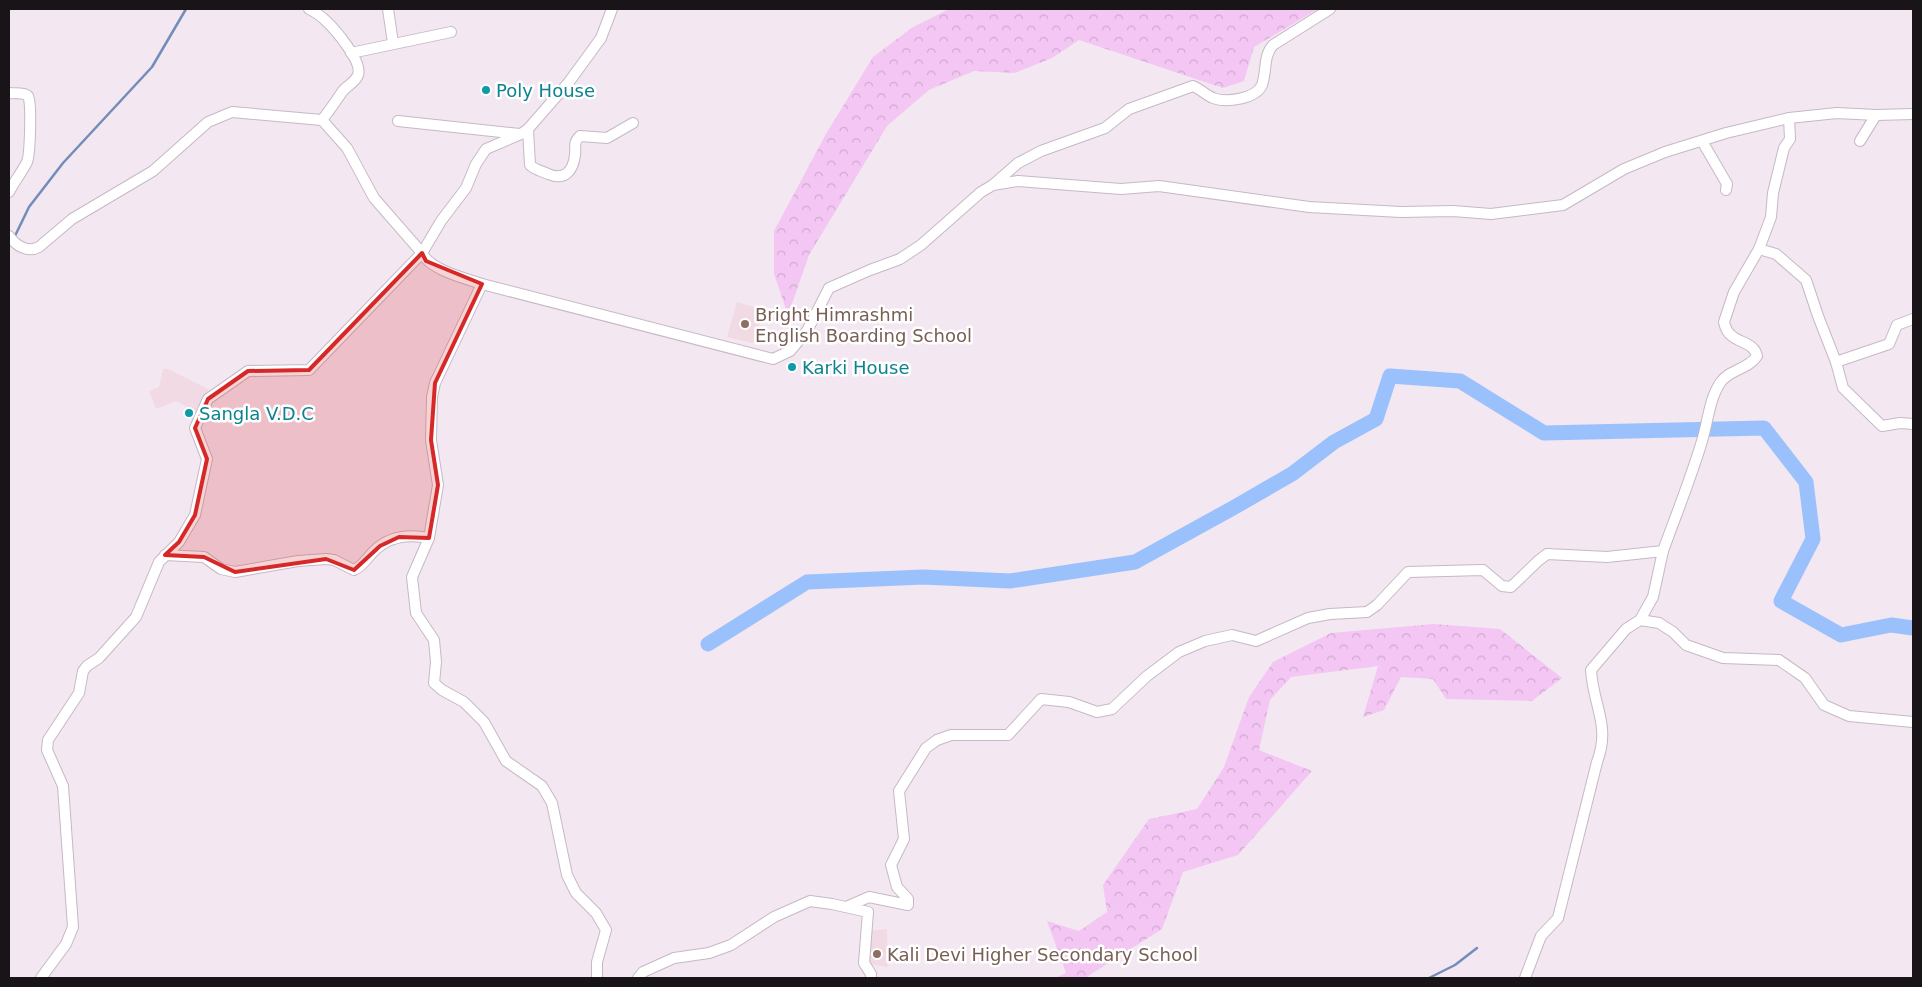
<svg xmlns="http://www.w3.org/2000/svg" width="1922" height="987" viewBox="0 0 1922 987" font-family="'DejaVu Sans',sans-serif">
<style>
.education{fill:#f2dae4}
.forest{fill:url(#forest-crowns)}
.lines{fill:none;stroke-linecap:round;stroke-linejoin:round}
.stream{stroke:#738db8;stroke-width:2.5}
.river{stroke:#9ac1fc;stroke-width:15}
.minor-casing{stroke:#c5b9c5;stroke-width:12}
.minor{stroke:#fff;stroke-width:10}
.marked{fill:#d62828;fill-opacity:0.2;stroke:#d62828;stroke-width:4;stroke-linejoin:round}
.culture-dot{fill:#0f9aa8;stroke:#fff;stroke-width:2}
.education-dot{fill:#8d6e63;stroke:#fff;stroke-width:2}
.labels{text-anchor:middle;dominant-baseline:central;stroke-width:5;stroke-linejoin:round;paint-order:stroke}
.culture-label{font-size:18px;fill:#0d838f;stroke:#fff;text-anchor:start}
.education-label{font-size:18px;fill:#785e54;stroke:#fff;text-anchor:start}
</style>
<defs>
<pattern id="forest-crowns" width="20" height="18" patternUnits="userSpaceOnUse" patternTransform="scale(1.25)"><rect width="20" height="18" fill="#f4c6f4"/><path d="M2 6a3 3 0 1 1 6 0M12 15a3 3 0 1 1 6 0" fill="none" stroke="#d0a9d0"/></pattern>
</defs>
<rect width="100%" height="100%" fill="#f3e7f2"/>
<!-- education -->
<g class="education">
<path d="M737,302L765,310L753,343L727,337Z"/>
<path d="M163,369H168L210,390L197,412L176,401L156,409L149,391L159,387Z"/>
<path d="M887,929L888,967L866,964L868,931Z"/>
</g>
<!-- forest -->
<g class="forest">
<path d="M949,9H1218L1220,11L1224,9H1318L1254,47L1244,81L1223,88L1079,40L1052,58L1015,73L974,71L929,90L887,126L809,255L788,315L774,274V231L826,134L873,57L913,27Z"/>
<path d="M1434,624L1500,629L1562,678L1532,701L1446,699L1433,679L1401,677L1384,710L1363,717L1378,666L1291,677L1270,700L1259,750L1312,771L1238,855L1183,872L1162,929L1085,978H1055L1066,973L1047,921L1079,931L1107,912L1103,885L1149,819L1197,809L1224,767L1249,697L1273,662L1331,633Z"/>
</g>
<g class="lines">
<!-- stream -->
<g class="stream">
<path d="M14,238L29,207L63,163L152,67L186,9"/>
<path d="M1429,978L1455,965L1477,948"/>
</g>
<!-- river -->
<path class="river" d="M708,644L807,582L923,577L1010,581L1135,562L1233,508L1292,474L1334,442L1376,419L1390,376L1460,381L1544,433L1764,428L1806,482L1813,539L1781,601L1841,635L1891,625L1913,628"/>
<defs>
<g id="minor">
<path d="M309,9C315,12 321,16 325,20C335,29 363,62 358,75C355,83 347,85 342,92C336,101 329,111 322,120"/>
<path d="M388,9L393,43"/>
<path d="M351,53L451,32"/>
<path d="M9,93C14,94 24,92 28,96C32,100 30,155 27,162C22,172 14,182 9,192"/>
<path d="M398,121L520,134"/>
<path d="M528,129L530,165C535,170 542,171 548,174C565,181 573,171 575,155C576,147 573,142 580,136L607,138L633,123"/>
<path d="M1702,141L1727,184L1726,190"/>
<path d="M1860,141L1876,115"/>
<path d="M994,184L1018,163L1041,151L1105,128L1129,109L1193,86C1200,89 1206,95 1213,98C1226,103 1256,99 1262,85C1267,71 1263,56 1273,45L1330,9"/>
<path d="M9,236C16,246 28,253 39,247L72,219L153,171L208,122L232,112L322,120L347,148L374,198L422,253C430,270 465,278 482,284L773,359L790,351L807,331L829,288L870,270L900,259L921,245L981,192L993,185L1018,181L1121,189L1159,186L1309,207L1401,212L1453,211L1491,214L1563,205L1624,169L1665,152L1726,133L1789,118L1837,113L1876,115L1913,114"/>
<path d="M1759,249L1776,254L1806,280L1818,316L1836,362L1889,344L1897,325L1913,319"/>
<path d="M482,284L435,383L432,397L431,440L438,485L429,538L412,577L416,613L434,640L436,662L434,683L442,690L464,702L484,722L506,761L542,786L552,803L567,875L576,893L596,913L606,930L597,962V978"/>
<path d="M1836,362L1843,388L1882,426L1900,423L1913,424"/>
<path d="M165,555L204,557L221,569L235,572L298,561L326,559L334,560L354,570C363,566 367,558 374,551C389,536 409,534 429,538"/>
<path d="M1640,620L1659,623L1673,632L1686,645L1723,658L1779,660L1805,678L1824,705L1849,716L1913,722"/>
<path d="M846,907L869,897L908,905V899L897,887L891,865L904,839L899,791L926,748L937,740L951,735H1008L1041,699L1069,702L1097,712L1112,709L1147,676L1179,652L1205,641L1232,635L1256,641L1308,618L1330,614L1367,612L1377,605L1408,572L1483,570L1502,586L1511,587L1538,561L1547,554L1607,557L1663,551C1676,515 1691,478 1702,441C1708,422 1709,400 1720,383C1729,369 1748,370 1757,356C1754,343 1740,343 1732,336C1728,333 1725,327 1724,322L1734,292L1759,249L1771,217L1773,193L1784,148L1790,139L1789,118"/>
<path d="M41,978L66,944L73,927L63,786L47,750L48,740L79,693L83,671L87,666L99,658L136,617L159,562L179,542L195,515L207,459L195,428L208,399L248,371L309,370L422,253L441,221L466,188L476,164L486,149L521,134L528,129L569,82L601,38L612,9"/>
<path d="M638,978L643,972L674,958L709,953L731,945L774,917L810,901L832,904L868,912L864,963L871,974V978"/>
<path d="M1525,978L1541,936L1558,918L1597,762C1611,725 1593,706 1591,670L1626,629L1640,620L1653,597L1663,551"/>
</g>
</defs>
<!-- minor casing -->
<use href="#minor" class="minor-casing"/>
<!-- minor -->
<use href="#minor" class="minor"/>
</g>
<!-- marked area -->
<path class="marked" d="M422,253L426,261L482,284L435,383L431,440L438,485L429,538L399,537L380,546L354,570L326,559L235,572L204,557L165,555L179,542L195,515L207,459L195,428L208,399L248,371L309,370Z"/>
<!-- markers -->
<g class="culture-dot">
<circle cx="486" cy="90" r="5"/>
<circle cx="792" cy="367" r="5"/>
<circle cx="189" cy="413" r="5"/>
</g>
<g class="education-dot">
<circle cx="745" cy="324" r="5"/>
<circle cx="877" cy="954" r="5"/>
</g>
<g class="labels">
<!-- culture labels -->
<g class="culture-label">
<text x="496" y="90">Poly House</text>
<text x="802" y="367">Karki House</text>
<text x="199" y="413">Sangla V.D.C</text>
</g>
<!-- education labels -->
<g class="education-label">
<text x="755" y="314">Bright Himrashmi<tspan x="755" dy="21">English Boarding School</tspan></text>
<text x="887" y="954">Kali Devi Higher Secondary School</text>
</g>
</g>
<!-- border -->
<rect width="1922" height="987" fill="none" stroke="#181418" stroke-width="20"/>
</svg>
